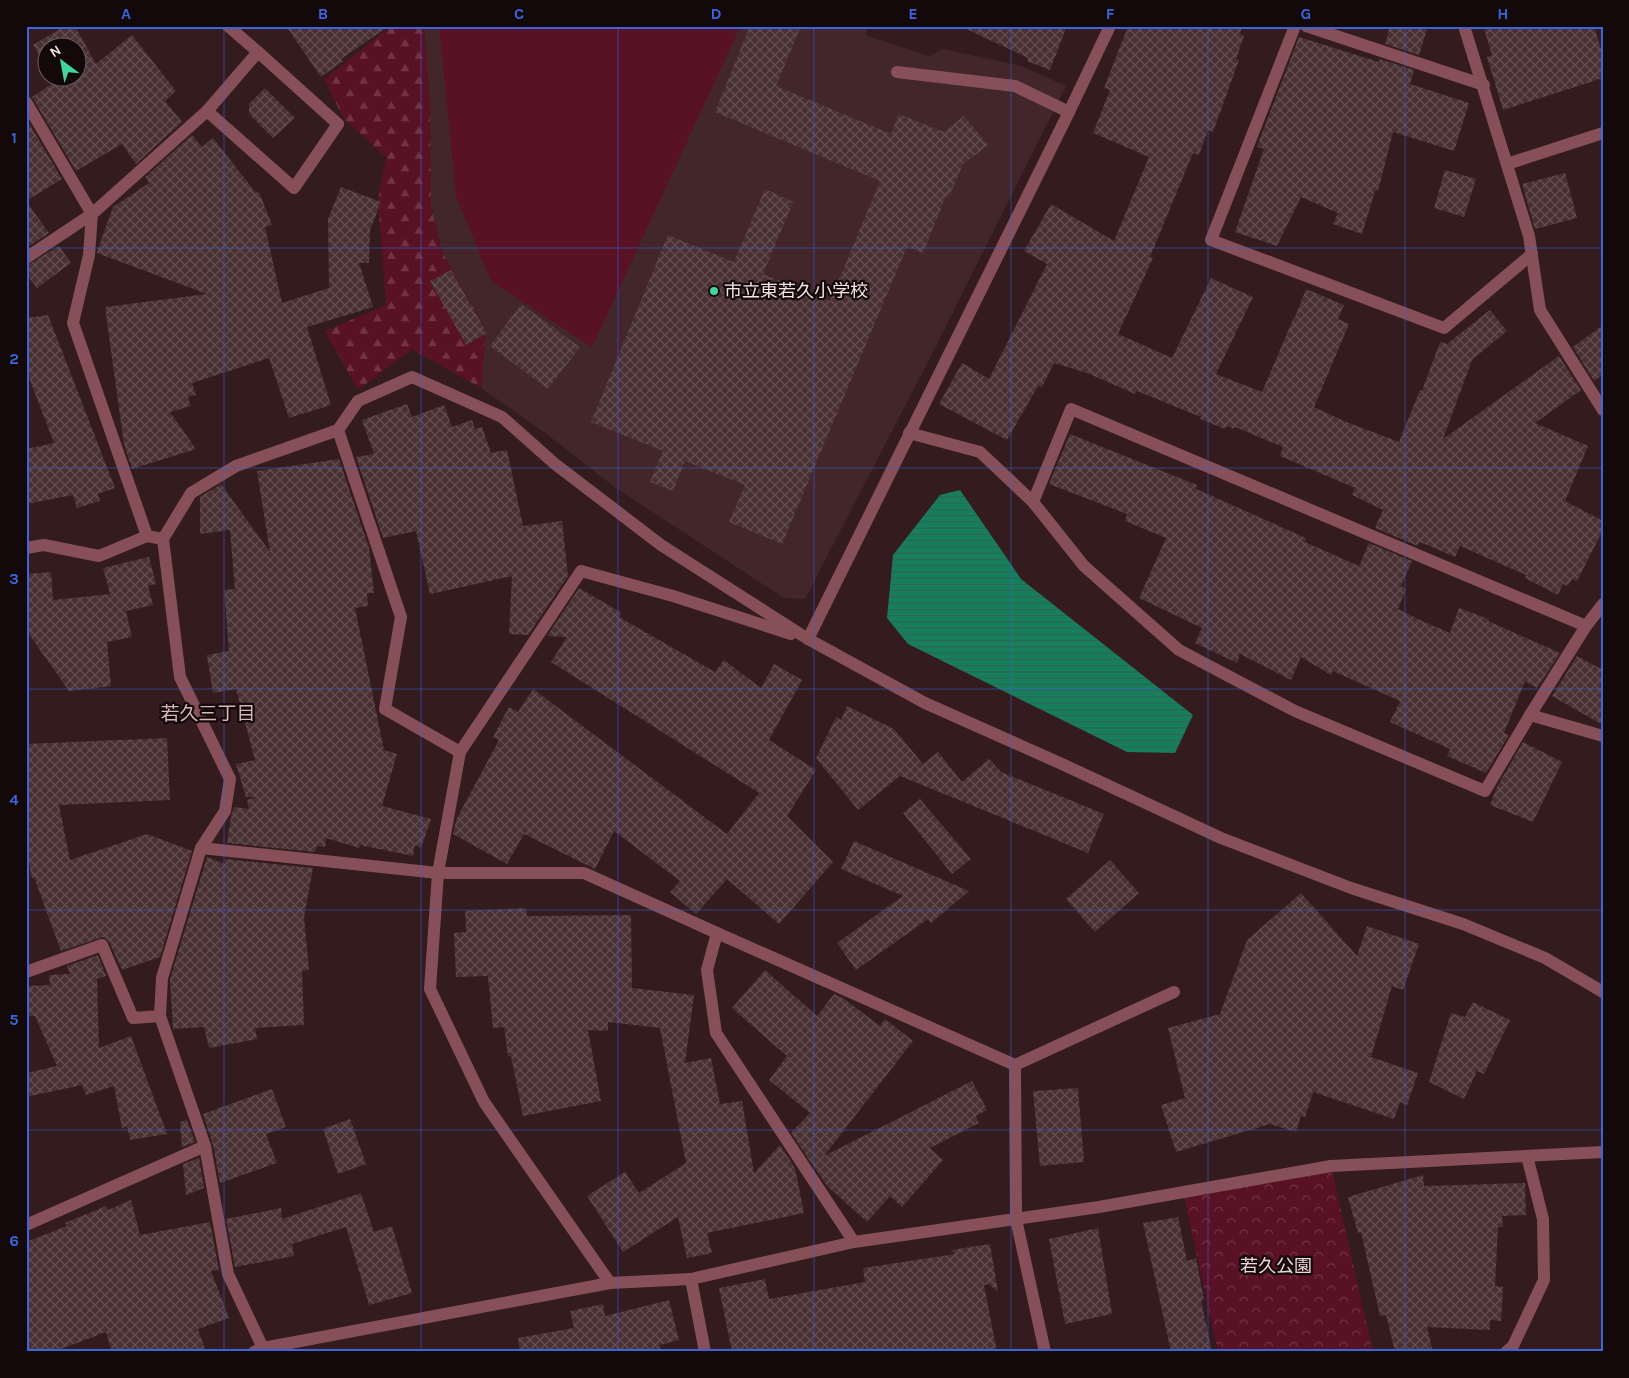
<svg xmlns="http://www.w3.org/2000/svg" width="1629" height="1378" viewBox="0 0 1629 1378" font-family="Karla,'Noto Sans JP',sans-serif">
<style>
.built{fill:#43262a}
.grass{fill:#591223}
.forest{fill:url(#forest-firs)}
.park{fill:url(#park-crowns)}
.water{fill:url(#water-rules)}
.building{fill:url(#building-cross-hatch)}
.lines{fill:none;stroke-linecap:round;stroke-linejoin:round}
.service{stroke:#875058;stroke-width:12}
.minor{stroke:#875058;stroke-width:12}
.tertiary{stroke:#875058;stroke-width:12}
.grid{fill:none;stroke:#3d64da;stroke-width:1;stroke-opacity:0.55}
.poi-dot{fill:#42d4a1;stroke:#13090a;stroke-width:2}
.labels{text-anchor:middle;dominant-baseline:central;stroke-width:4.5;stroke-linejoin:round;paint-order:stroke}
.poi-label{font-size:18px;fill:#f4e3e5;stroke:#13090a;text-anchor:start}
.park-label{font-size:18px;fill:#efd7d9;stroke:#13090a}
.neighbourhood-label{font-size:19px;fill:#d6b6b9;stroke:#13090a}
.neatline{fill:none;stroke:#3d64da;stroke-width:2}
.grid-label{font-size:16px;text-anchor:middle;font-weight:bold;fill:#3d64da}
</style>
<defs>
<pattern id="forest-firs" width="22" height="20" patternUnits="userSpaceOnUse" patternTransform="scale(1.25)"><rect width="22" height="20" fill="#591223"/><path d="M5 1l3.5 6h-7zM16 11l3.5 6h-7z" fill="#713443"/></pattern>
<pattern id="park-crowns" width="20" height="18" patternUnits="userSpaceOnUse" patternTransform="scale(1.25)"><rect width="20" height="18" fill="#591223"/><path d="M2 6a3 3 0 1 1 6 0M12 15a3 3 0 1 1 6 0" fill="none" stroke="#713443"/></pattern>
<pattern id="water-rules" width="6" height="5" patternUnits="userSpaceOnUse" patternTransform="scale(1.25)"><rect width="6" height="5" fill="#177e5c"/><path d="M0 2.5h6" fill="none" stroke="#2e6452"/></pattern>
<pattern id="building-cross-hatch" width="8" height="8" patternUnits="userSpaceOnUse" patternTransform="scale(1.25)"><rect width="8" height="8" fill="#493033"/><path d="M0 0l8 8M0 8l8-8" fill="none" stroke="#644e50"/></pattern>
</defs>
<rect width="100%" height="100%" fill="#331b1e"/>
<!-- built -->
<path class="built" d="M424,26H869L865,35L929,56L943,49L1021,66L1066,86L932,354L805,599L784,598L613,486L548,435L481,388L486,330L442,252L431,207L430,107Z"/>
<!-- grass -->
<path class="grass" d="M439,26H738L739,29L592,347L491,281L456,196Z"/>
<!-- forest -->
<path class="forest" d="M389,26H424L430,107L431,207L442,252L486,330L481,388L412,349L358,390L325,331L386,305L378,200L386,157L344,119L324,79L389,28Z"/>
<!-- park -->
<path class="park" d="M1331,1166L1373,1352H1218L1183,1192Z"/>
<!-- water -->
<path class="water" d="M960,490L1021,579L1193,715L1175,753L1127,752L908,644L887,618L893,555L940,495Z"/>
<!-- building -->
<g class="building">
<path d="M65,26H75L96,64L132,35L176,91L165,101L182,122L136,164L122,144L76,171L32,97L55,82L52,78H78V48H48V69L33,45Z"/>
<path d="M286,26H389L341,59L343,61L321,77Z"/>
<path d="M750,26H801L776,86L891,134L899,114L944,132L964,116L988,145L963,164L949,197L946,196L923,253L907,247L782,544L729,522L745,485L685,461L673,491L650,482L663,451L591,422L668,235L734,262L765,189L793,202L763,274L830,301L880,181L715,112Z"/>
<path d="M960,26H1067L1050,70L1027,61L1028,58Z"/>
<path d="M1128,26H1242L1240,34L1244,36L1236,59L1239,60L1213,132L1208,130L1199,155L1193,153L1150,257L1153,258L1118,334L1172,358L1211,278L1253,297L1216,374L1262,392L1294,317H1295L1306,289L1344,305L1338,319L1349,324L1314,407L1344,421L1399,442L1420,390L1422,391L1440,342L1447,344L1490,310L1507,331L1472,360L1443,439L1559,356L1581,390L1535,423L1588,446L1565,501L1603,521V530L1577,581L1572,579L1568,586L1563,584L1558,595L1525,578L1526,575L1460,546L1455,557L1420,542L1418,546L1375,528L1383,510L1352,495L1355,488L1280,456L1283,447L1235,427L1234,429L1227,426L1225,429L1200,419L1201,417L1137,391L1135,394L1087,373L1054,363L1042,387L1038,386L1007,440L939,404L962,363L989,379L1047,264L1024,251L1051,204L1114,241L1149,157L1093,133L1110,90L1104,88Z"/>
<path d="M1390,26H1428L1419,55L1385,44Z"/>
<path d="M1483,26H1594L1603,56V78L1503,110L1487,57L1492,55Z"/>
<path d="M1299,37L1379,62L1380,59L1414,70L1410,84L1469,103L1454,151L1393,132L1378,191H1375L1362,234L1333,224L1338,213L1301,197L1277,246L1235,232L1264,149L1257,147L1262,133Z"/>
<path d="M265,88L295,118L273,138L249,114V104Z"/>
<path d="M26,118L62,179L26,201L49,233L26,248Z"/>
<path d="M192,135L202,147L213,138L256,193L259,192L272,225L265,227L282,303L329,288L328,219L341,187L381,202L370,230L369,263H359L373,307L307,327L331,405L289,418L269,358L192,383L196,395L188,397L191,406L170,412L196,449L132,469L124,444L105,307L207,294L97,253L98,249L113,207L149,183L145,177Z"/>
<path d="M1445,170L1476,179L1464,217L1434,208Z"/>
<path d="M1565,173L1577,218L1535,229L1522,184Z"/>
<path d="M59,246L71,263L37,288L26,274V266Z"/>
<path d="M451,270L487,333L466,345L430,281Z"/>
<path d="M521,304L580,347L548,389L490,346Z"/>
<path d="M48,315L115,488L98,494L100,501L77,508L73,495L26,504V449L54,443L26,370V318Z"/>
<path d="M1603,325V375L1594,381L1573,347Z"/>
<path d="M407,404L412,417L444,405L452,427L472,420L475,429L482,427L491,453L507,450L523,526L562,521L568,576L528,635L509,634L512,576L430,594L416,531L383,538L356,457L374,454L362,420Z"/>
<path d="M1070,434L1197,485L1196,489L1306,538L1305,542L1359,566L1369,543L1412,561L1401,586L1406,589L1398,609L1420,620L1450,633L1459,608L1489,619L1488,621L1560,653L1537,688L1525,681L1504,733L1509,735L1486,773L1447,756L1450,749L1390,722L1400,701L1333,671L1331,675L1301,657L1291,680L1240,654L1237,663L1195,643L1202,628L1139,598L1166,538L1125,521L1127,514L1049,484Z"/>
<path d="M339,459L369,548L374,593H367L368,606L355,608L384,750L397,754L382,806L431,819L421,848L415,845L413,856L360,845L359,848L326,838L325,847L317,846L315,852L227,843L231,817L234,807L249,809L247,800L257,797H246L236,764L255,760L236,689L213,693L207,655L229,651L224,590L235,589L230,530L200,534V497L221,484L270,552L257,471Z"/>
<path d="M149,557L156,584L148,586L153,605L126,611L132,637L107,642L111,686L69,691L26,630V574L51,572L53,600L110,594L103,568Z"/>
<path d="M579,588L622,613L619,617L715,672L724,660L761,688L774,664L802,680L769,740L816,770L787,816L833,862L779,924L727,879L696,914L670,892L680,881L614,831L595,869L524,834L507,864L453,834L456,820L499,740L493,737L509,707L518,712L533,689L727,834L759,793L551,662L567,637L547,636Z"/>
<path d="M1577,656L1603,670V725L1552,696Z"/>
<path d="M847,706L894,729L923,764L938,752L962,782L989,759L1001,772L1104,814L1088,853L900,776L858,810L816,758L836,717L841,720Z"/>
<path d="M167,738L170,800L59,805L70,860L147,834L192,851L160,957L122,970L109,942L103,937L61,951L34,877L32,878L26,852V744Z"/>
<path d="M1523,742L1562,762L1533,822L1490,805L1497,787Z"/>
<path d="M920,799L971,859L952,874L903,813Z"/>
<path d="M854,841L969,891L931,923L928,919L856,970L837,943L903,896L841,869Z"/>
<path d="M207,857L225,864V859L313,868L304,917L309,970L302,971L304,1025L255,1028L257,1039L209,1048L204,1027L173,1029L170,979Z"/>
<path d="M1110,860L1139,893L1095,932L1066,899Z"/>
<path d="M1301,893L1357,956L1367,926L1419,944L1403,990L1392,986L1371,1057L1418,1073L1407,1105L1400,1102L1394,1119L1313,1092L1305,1117L1301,1116L1296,1132L1270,1124L1176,1152L1161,1105L1185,1098L1168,1028L1220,1014L1247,940Z"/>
<path d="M526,908L527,916L631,915L632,988L694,995L685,1063L711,1058L720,1104L742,1101L754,1173L780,1145L795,1168L804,1213L707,1233L712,1253L687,1258L678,1217L623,1252L587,1196L625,1172L639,1193L686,1163L660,1028L608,1022V1031L588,1030L601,1101L523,1116L511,1056H508L504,1027L493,1028L488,976L456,977L454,933L466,932L465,911Z"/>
<path d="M98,955L106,976L97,979L99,1048L131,1036L167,1134L130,1140L127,1126L122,1128L114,1086L86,1095L82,1085L26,1097V1073L57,1066L35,1016H26V986L50,985L49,975L70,974L67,966Z"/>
<path d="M765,970L817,1016L834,994L843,998L880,1026L885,1019L913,1041L824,1156L972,1081L987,1110L976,1116L979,1123L930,1148L943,1160L902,1207L890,1196L867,1222L827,1186L791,1133L810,1113L769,1080L787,1056L732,1008Z"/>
<path d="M1473,1002L1510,1020L1484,1074L1477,1071L1464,1099L1429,1082L1451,1013L1465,1017Z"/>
<path d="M1078,1088L1084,1162L1040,1166L1033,1091Z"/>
<path d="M272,1089L286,1127L266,1134L277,1163L220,1183L213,1145L203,1114Z"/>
<path d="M350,1119L366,1164L338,1174L323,1129Z"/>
<path d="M187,1120L195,1142L182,1147L180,1122Z"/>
<path d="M199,1158L204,1188L186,1195L183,1164Z"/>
<path d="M1423,1175L1424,1186L1525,1183L1526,1215L1502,1216L1503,1227H1498L1495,1286L1503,1287L1501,1321L1490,1320V1330L1427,1327L1433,1352H1395L1386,1315L1380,1316L1361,1232L1358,1233L1348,1197Z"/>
<path d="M361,1193L374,1232L392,1226L412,1293L369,1305L346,1227L292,1244L294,1256L235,1267L226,1219L281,1208L282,1219Z"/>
<path d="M131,1200L140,1235L210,1222L219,1270L211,1271L229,1318L198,1329L206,1352H112L106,1332L53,1352H26V1242L67,1226L65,1223L106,1206L108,1210Z"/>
<path d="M1178,1217L1187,1261L1196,1258L1204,1300H1201L1212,1352H1171L1143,1223Z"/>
<path d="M1098,1228L1112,1314L1065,1324L1049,1239Z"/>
<path d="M990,1244L998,1292L989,1284L984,1285L997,1352H732L719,1288L765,1279L769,1299L865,1282L863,1268L955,1254L951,1250Z"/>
<path d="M669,1300L679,1340L660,1345L662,1352H520L518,1338L574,1328L570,1311L603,1304L605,1316Z"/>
</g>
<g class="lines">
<!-- service -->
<g class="service">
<path d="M26,102L92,214"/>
<path d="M26,548L44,545L99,556L147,536"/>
</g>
<!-- minor -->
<g class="minor">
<path d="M1295,26L1211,240L1444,328L1532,254"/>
<path d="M1306,26L1484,85"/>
<path d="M1464,26L1529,236L1540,310L1603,410"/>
<path d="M897,72L1015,86L1069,112L1110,26"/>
<path d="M207,111L294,188L338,124L258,52"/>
<path d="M1507,164L1603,133"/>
<path d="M92,214L89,255L73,323L147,536L163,539"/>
<path d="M26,258L92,214L207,111L258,52L228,26"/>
<path d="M338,430L401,617L385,709L460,752"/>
<path d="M909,433L980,452L1033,502L1071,409L1586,626L1603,604"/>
<path d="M1033,502L1084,566L1179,650L1295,711L1485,791L1530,715"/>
<path d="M1586,626L1530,715L1603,736"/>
<path d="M201,848L438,873H584L717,933"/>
<path d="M26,972L102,945L133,1018L160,1016"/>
<path d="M1015,1065L1016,1219L1045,1352"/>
<path d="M26,1225L205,1146"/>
<path d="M854,1242L716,1033L707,970L717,933L1015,1065L1174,992"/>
<path d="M691,1279L705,1352"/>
<path d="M610,1283L484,1102L430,989L438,873L460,752L581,571L673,596L791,634"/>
<path d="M263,1348L228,1274L205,1146L160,1016L162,978L201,848L225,811L230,779L180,677L163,539L191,493L236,466L338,430L358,401L412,377L502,417L555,464L661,545L808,639"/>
<path d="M254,1352L263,1348L610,1283L691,1279L854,1242L1099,1207L1331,1166L1603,1152"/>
<path d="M1506,1352L1513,1346L1544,1280L1543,1219L1527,1156"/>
</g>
<!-- tertiary -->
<path class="tertiary" d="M1069,112L808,639L925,703L1062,764L1221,838L1351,888L1463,924L1545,958L1603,992"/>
</g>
<!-- grid -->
<path class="grid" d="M224,26V1352M421,26V1352M618,26V1352M814,26V1352M1011,26V1352M1208,26V1352M1405,26V1352M26,248H1603M26,468H1603M26,689H1603M26,910H1603M26,1130H1603"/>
<!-- markers -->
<circle class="poi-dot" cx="714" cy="291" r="5"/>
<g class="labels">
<!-- poi labels -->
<g class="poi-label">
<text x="724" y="291">市立東若久小学校</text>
</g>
<!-- park labels -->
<g class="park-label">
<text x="1276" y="1266">若久公園</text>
</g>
<!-- neighbourhood labels -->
<g class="neighbourhood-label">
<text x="208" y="714">若久三丁目</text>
</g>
</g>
<!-- border -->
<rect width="1629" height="1378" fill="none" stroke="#13090a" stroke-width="55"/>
<!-- north arrow -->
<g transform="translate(62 62) rotate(328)"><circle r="24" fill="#13090a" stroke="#6d6062"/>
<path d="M0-4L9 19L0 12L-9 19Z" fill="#42d4a1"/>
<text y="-8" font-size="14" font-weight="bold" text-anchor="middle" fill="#f4e3e5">N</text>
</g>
<rect x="28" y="28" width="1574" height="1322" class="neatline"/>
<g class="grid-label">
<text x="126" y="19">A</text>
<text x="323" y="19">B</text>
<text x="519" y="19">C</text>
<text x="716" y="19">D</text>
<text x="913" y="19">E</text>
<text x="1110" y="19">F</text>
<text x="1306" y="19">G</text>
<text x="1503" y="19">H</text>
<text x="14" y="143">1</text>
<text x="14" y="364">2</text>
<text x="14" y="584">3</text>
<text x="14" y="805">4</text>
<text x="14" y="1025">5</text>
<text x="14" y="1246">6</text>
</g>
</svg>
